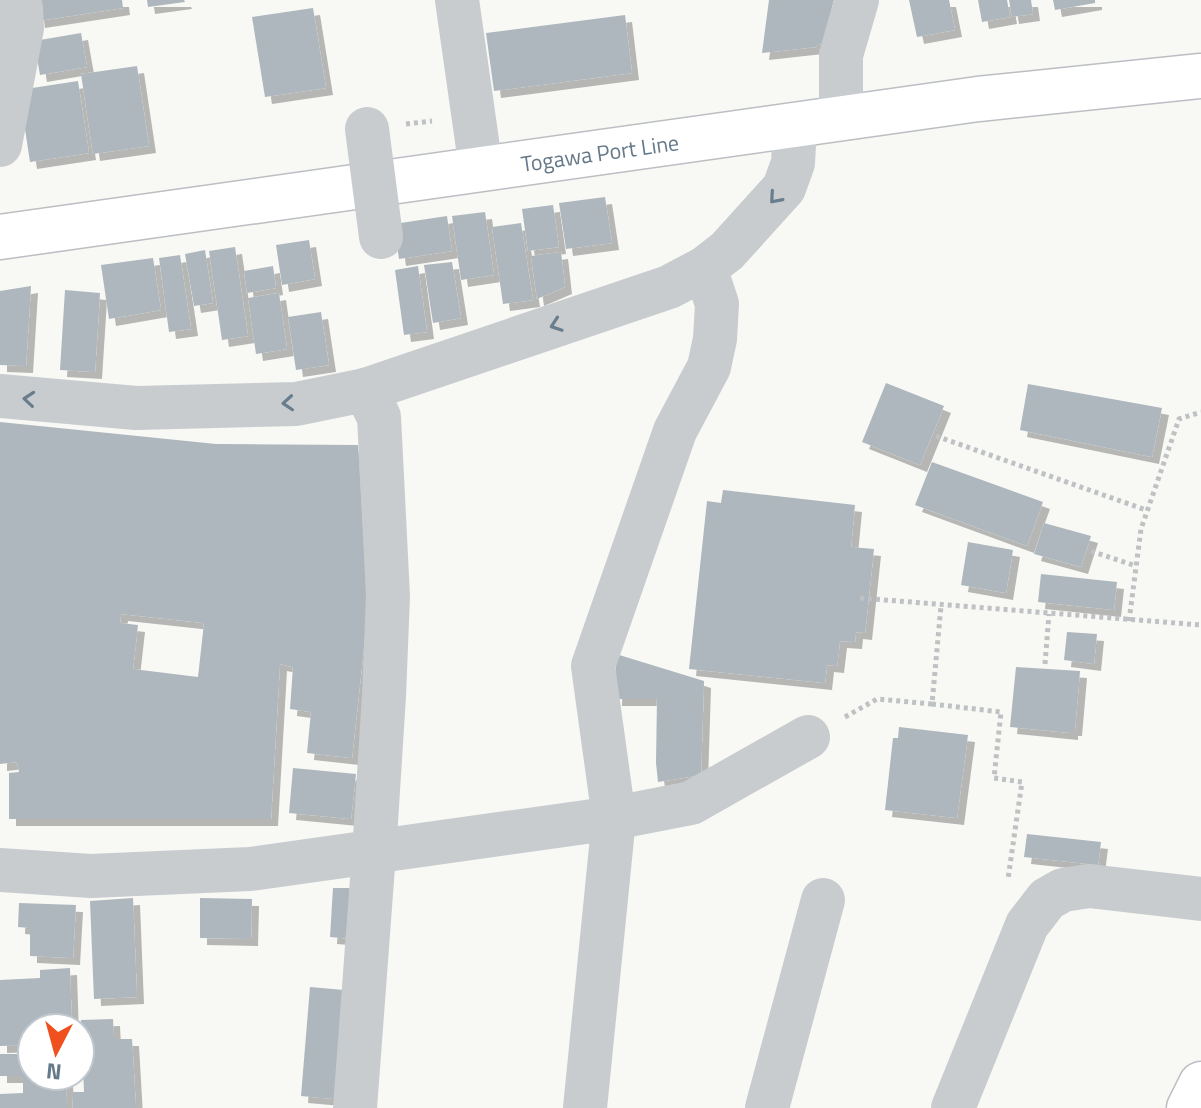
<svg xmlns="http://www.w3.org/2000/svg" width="1201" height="1108" viewBox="0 0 1201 1108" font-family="'Titillium Web',sans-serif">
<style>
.building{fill:#aeb7bd;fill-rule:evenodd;filter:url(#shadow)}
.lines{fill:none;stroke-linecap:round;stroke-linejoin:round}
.major-casing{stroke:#bbbfc3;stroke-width:47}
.path{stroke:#bfc2c4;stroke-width:5;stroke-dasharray:4 4;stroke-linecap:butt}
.minor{stroke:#c8cccf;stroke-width:44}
.major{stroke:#fff;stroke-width:44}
.minor-bridge{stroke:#c8cccf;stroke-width:44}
.oneway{stroke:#6a7d8c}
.labels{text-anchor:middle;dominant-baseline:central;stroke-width:8;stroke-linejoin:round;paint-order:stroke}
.street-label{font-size:22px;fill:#657989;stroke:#fff}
</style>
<defs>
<filter id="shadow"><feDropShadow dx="7" dy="7" stdDeviation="0" flood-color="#0004"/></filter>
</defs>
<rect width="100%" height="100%" fill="#f8f8f5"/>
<!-- building -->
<g class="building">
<path d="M35,0H122L123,8L38,21Z"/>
<path d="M147,0H184L185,2L148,7Z"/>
<path d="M769,0H834L822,44L817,45L816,47L762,53Z"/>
<path d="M909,0H949L955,30L917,37Z"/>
<path d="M978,0H1007L1010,17L982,22Z"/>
<path d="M1009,0H1031L1033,14L1012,17Z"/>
<path d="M1053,0H1095V3L1055,10Z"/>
<path d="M313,8L326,88L265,97L252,17Z"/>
<path d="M625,15L632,73L494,91L486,33Z"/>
<path d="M81,33L87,67L40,75L34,41Z"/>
<path d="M137,66L149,146L93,154L81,74Z"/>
<path d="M78,81L89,153L30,162L19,90Z"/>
<path d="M605,197L612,243L566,249L559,203Z"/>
<path d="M553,205L559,247L528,251L522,209Z"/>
<path d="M485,212L494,275L461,280L452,216Z"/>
<path d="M447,216L452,251L399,259L394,224Z"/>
<path d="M521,223L533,300L503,304L492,227Z"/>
<path d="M309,240L315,279L282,285L276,245Z"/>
<path d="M235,247L248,336L222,340L209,251Z"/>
<path d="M205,250L213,303L194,306L185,254Z"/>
<path d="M561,252L565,287L537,299L531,256Z"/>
<path d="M180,255L191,329L169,332L159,258Z"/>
<path d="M153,258L161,310L109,319L101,265Z"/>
<path d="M452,262L461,318L433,323L424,265Z"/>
<path d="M273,266L276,288L247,293L244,271Z"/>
<path d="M418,266L427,332L404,335L395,270Z"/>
<path d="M31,286L26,366L0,365V291Z"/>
<path d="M65,290L100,293L95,372L60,370Z"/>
<path d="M279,293L287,349L256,354L248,298Z"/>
<path d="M321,312L329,365L296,370L288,317Z"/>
<path d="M886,383L944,406L920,465L862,442Z"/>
<path d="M1028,384L1162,408L1152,457L1020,430Z"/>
<path d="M0,422L216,444L358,445L368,610L352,758L307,753L311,712L290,709L293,667L280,664L271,819H9V773L19,772L17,762L0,764ZM121,614L204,623L198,677L133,669L138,625L120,623Z"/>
<path d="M932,462L1043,502L1027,546L915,505Z"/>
<path d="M723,490L855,505L851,547L874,549L865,633L856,632L855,642L840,641L837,666L827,665L825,683L689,669L707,501L721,503Z"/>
<path d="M1044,523L1091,536L1081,567L1034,554Z"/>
<path d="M968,542L1013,550L1006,593L961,585Z"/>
<path d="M1041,574L1117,582L1114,610L1038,602Z"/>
<path d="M1067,632L1097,634L1094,664L1064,660Z"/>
<path d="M616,654L704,681L701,775L658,782L656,763L657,699H615Z"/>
<path d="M1016,667L1080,671L1075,729H1071V733L1010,727Z"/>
<path d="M899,727L968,735L957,818L885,810L893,738H898Z"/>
<path d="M293,768L356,774L351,819L289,813Z"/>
<path d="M1027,834L1101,842L1098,865L1024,857Z"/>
<path d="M333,888H349L356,899L354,939L330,937Z"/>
<path d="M133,898L137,997L94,999L90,901Z"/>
<path d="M200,898L252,899L251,939L200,938Z"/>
<path d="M19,903L76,905L73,958L30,956V928L18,927Z"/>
<path d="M70,968L72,1028H32V1045L0,1046V980L40,978V970Z"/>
<path d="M310,987L355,991L346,1100L301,1096Z"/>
<path d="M113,1019L114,1039H132L136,1108H73L72,1092H84L81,1020Z"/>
<path d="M0,1054H31L32,1076H66L67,1108H0V1094L23,1093V1076H0Z"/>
</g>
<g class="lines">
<defs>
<g id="major">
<path d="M0,237L978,99L1201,76"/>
<path d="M1189,1108L1201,1084"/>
</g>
</defs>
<!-- major casing -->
<use href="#major" class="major-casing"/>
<!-- path -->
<g class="path">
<path d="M406,124L432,121"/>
<path d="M936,436L1146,510"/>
<path d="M1091,551L1136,566"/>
<path d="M860,598L1201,625"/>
<path d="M1129,621L1141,529L1179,419L1201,412"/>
<path d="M1045,664L1049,614"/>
<path d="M932,704L1001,712L994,778L1022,782L1008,879"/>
<path d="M845,717L877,699L932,704L941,606"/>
</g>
<!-- minor -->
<g class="minor">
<path d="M457,0L481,169"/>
<path d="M841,118V55L857,0"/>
<path d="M0,145L22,28L21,8L18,0"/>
<path d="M0,396L136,408L296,404L365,390L669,287L705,268L727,251L784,188L793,163L795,125"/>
<path d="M0,870L91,876L250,869L614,818L691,803L808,737"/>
<path d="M355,1108L374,853L384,696L388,596L379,417L365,390"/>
<path d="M585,1108L614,818L593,666L675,431L709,367L715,339L717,304L705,268"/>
<path d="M767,1108L823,900"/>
<path d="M953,1108L1027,925L1047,899L1063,890L1089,886L1201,899"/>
</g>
<!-- major -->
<use href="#major" class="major"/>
<!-- minor-bridge -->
<path class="minor-bridge" d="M367,129L381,237"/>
</g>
<!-- one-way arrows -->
<defs><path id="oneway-chevron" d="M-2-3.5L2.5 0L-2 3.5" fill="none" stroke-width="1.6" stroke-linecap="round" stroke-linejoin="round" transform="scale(2)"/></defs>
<g class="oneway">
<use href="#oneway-chevron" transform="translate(775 198) rotate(131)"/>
<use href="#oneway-chevron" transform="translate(556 325) rotate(161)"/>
<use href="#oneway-chevron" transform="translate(29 399) rotate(-175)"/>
<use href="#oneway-chevron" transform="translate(288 403) rotate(176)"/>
</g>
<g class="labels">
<!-- street labels -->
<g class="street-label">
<text transform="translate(600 153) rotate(-8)">Togawa Port Line</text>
</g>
</g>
<!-- north arrow -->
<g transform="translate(56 1052) rotate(186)"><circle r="38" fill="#ffffff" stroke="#c1c9d0" stroke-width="2"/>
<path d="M0-6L14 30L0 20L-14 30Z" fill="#f04f1e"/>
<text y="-12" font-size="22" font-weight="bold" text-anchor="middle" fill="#657989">N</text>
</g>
</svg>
